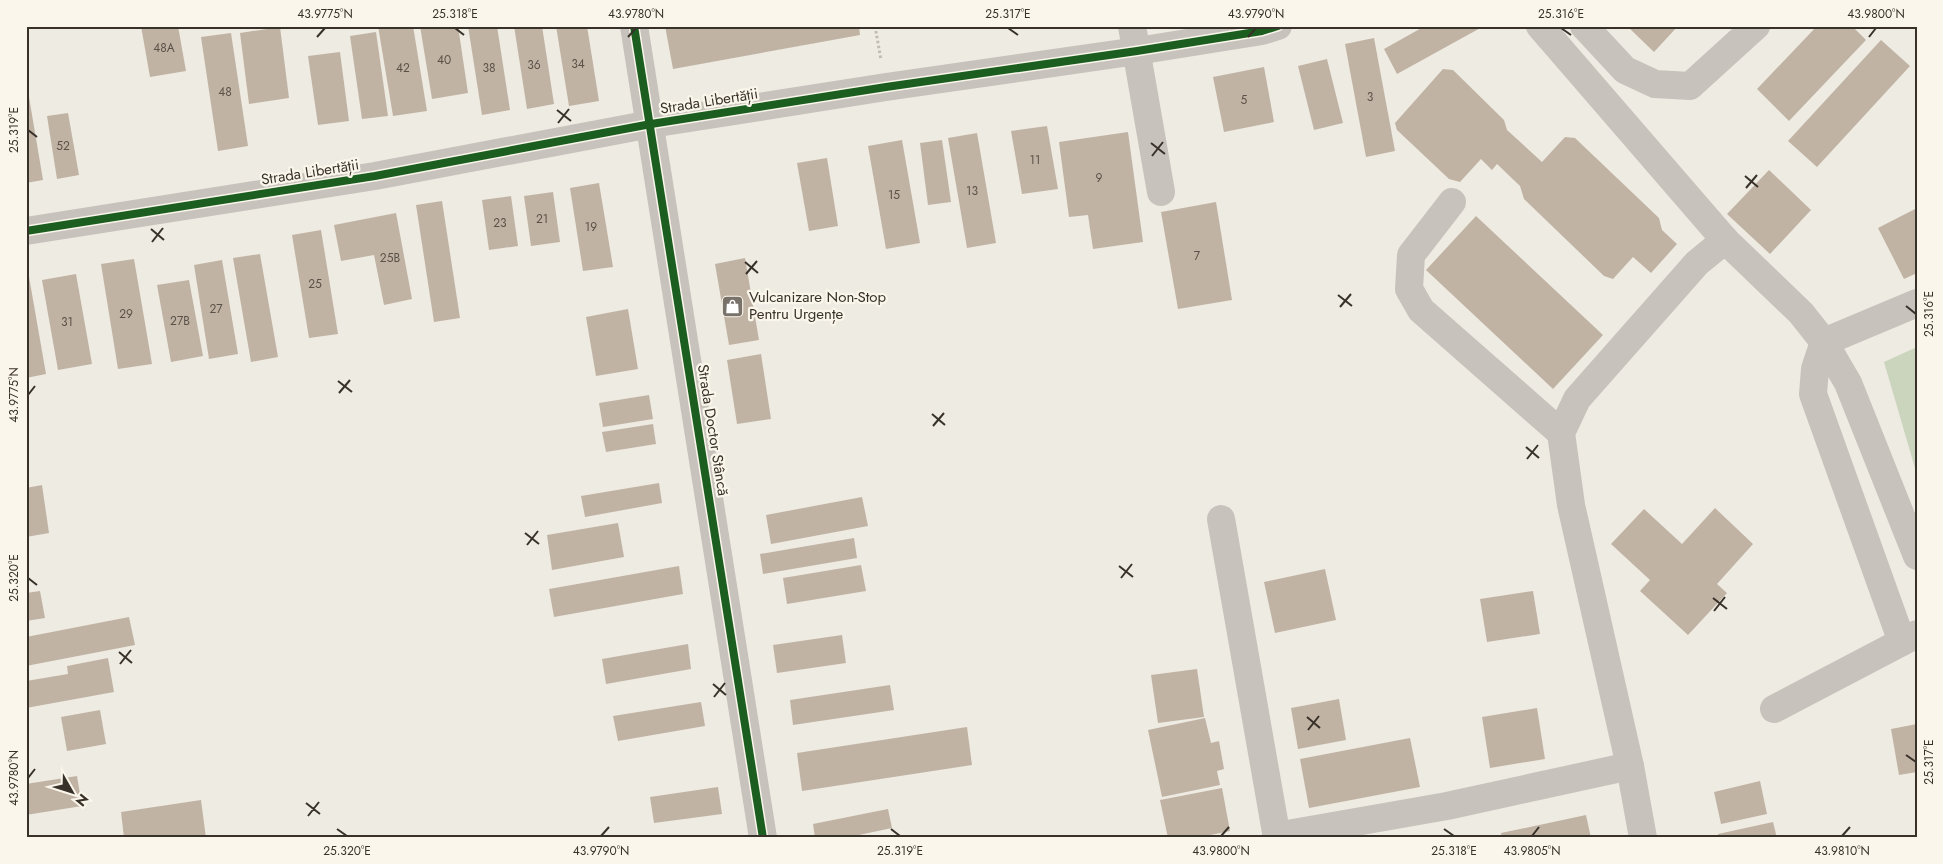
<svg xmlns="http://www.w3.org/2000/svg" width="1943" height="864" viewBox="0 0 1943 864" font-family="Jost,sans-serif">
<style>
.green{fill:#cbd4bd}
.building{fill:#c1b3a4}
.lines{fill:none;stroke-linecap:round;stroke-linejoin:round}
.path{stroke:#c0bcb4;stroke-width:3;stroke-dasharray:2.5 2.5;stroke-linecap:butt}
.minor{stroke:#c7c3bc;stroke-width:28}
.cycleway-casing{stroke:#faf6eb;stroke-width:11}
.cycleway{stroke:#1b5e20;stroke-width:8}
.ticks{fill:none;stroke:#383129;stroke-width:2}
.labels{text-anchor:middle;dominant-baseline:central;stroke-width:4.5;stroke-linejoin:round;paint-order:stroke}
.number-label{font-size:12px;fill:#5a5248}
.street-label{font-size:15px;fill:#383129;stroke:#faf6eb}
.poi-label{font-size:15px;fill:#383129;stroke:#faf6eb;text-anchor:start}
.neatline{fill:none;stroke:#383129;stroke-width:2}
.ticks-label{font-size:12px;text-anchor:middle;fill:#383129}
</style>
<rect width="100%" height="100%" fill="#eeebe2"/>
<!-- green -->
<path class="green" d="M1917,347V475L1884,362Z"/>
<!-- building -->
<g class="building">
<path d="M141,26H178L186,71L150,77Z"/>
<path d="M378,26H413L427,111L393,116Z"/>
<path d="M420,26H458L468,93L432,99Z"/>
<path d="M468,26H497L510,110L482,115Z"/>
<path d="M514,26H542L554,104L527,109Z"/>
<path d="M556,26H587L599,101L569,106Z"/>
<path d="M665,26H859L860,35L673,69Z"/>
<path d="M1425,26H1484L1397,74L1384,49Z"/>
<path d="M1627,26H1678L1654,52Z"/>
<path d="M1817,26H1852L1866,40L1789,121L1757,89Z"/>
<path d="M280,27L289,98L249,104L240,33Z"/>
<path d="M376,32L388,116L362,119L350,36Z"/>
<path d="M231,33L248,146L218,151L201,37Z"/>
<path d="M1374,38L1395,151L1366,157L1345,44Z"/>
<path d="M1881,40L1910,66L1817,167L1788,141Z"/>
<path d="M340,52L349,121L318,125L308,56Z"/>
<path d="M1327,59L1343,123L1314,130L1298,66Z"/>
<path d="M1264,67L1274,122L1224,132L1213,77Z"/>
<path d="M1443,69L1453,70L1504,120L1507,130L1542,162L1565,137L1575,138L1659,218L1662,230L1677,244L1651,273L1633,257L1613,279L1604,276L1524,199L1520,186L1497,164L1492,170L1481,159L1460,182L1449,179L1397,130L1395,123Z"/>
<path d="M29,97L43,180L26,183V98Z"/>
<path d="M68,113L79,175L57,179L47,116Z"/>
<path d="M1047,126L1058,189L1022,194L1011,131Z"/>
<path d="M1128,132L1143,242L1093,249L1088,215L1069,217L1059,142Z"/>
<path d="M977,133L996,243L967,248L948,138Z"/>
<path d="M902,140L920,243L886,249L868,146Z"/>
<path d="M942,140L951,202L928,205L920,143Z"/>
<path d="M827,158L838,226L809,231L797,163Z"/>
<path d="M1769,170L1811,210L1770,254L1727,214Z"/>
<path d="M599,183L613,267L583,271L570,188Z"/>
<path d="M553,192L560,242L531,246L524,196Z"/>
<path d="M511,196L518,246L489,250L482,200Z"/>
<path d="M442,201L460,318L434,322L416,205Z"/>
<path d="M1216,202L1232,300L1178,309L1161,212Z"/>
<path d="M1917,208V273L1904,279L1878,228Z"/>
<path d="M396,213L412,299L384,305L374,255L341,261L334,225Z"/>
<path d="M1476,216L1603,335L1553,389L1426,270Z"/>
<path d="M321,230L338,334L309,338L292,235Z"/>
<path d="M260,254L278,357L251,362L233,258Z"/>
<path d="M745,258L759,340L729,345L715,264Z"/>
<path d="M134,259L152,364L118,369L101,264Z"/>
<path d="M222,260L238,354L209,359L194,265Z"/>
<path d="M26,271H28L46,374L26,378Z"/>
<path d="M76,274L92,364L58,370L42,280Z"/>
<path d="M189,280L203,356L171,362L157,285Z"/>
<path d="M628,309L638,369L596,376L586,317Z"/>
<path d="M761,354L771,419L737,424L727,360Z"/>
<path d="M649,395L653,419L603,427L599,403Z"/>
<path d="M653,424L656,444L606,452L602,432Z"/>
<path d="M659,483L662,503L585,517L581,496Z"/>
<path d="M42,485L49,533L26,537V488Z"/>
<path d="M862,497L868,526L771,544L766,515Z"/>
<path d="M1715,508L1753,544L1717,584L1727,593L1688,635L1640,591L1650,580L1611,544L1644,509L1682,544Z"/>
<path d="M618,523L624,557L552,570L547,535Z"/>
<path d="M854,538L857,558L763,574L760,554Z"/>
<path d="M861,565L866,591L787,604L783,578Z"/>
<path d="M679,566L683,594L554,617L549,589Z"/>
<path d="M1325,569L1336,620L1275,633L1264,582Z"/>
<path d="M40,591L45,618L26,621V593Z"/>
<path d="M1533,591L1540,634L1487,642L1480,599Z"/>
<path d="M129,617L135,645L26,666V637Z"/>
<path d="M842,635L846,663L777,673L773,645Z"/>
<path d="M688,644L691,669L606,684L602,659Z"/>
<path d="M108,658L114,692L26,708V681L68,674L67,666Z"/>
<path d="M1197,669L1204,717L1158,723L1151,675Z"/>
<path d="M890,685L894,710L793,725L790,700Z"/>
<path d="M1339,699L1346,740L1298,749L1291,708Z"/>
<path d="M701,702L705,726L618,741L613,716Z"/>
<path d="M1537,708L1545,759L1490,768L1482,717Z"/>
<path d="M100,710L106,744L67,751L61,717Z"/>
<path d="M1205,718L1211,743L1219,741L1224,769L1217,771L1220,785L1162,797L1148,730Z"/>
<path d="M1917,724V772L1899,775L1891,729Z"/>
<path d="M967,727L972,765L802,791L797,753Z"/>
<path d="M1410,738L1420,787L1309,808L1300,759Z"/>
<path d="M77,776L82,806L26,815V784Z"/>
<path d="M1760,781L1767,814L1721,824L1714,792Z"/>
<path d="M718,787L722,814L654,823L650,797Z"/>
<path d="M1222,788L1230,831L1196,838H1168L1160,800Z"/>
<path d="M201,800L206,838H124L121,812Z"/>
<path d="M888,809L892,828L845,838H815L813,824Z"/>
<path d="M1586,815L1591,838H1502L1501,833Z"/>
<path d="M1773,822L1777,838H1718V834Z"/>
</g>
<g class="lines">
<!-- path -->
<path class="path" d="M875,26L881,60"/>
<!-- minor -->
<g class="minor">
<path d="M634,26L763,838"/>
<path d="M1132,26L1161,192"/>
<path d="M1540,26L1725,240L1801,313L1824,342L1848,383L1917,556"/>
<path d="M1584,26L1625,70L1655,84L1690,86L1756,26"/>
<path d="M1452,202L1411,255L1409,289L1421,310L1561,433"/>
<path d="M26,231L375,176L651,124L886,87L1137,51L1262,31L1278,26"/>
<path d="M1221,519L1277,838"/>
<path d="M1902,642L1813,394L1815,369L1824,342L1917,303"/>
<path d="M1774,709L1917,634"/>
<path d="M1276,836L1447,806L1630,766"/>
<path d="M1643,838L1630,766L1571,505L1561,433L1577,399L1697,263L1725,240"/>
</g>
<defs>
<g id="cycleway">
<path d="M634,26L763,838"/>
<path d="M26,231L375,176L651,124L886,87L1137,51L1262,31L1278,26"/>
</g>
</defs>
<!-- cycleway casing -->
<use href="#cycleway" class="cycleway-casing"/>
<!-- cycleway -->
<use href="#cycleway" class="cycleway"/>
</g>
<!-- ticks -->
<path class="ticks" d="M455,28L464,35M1008,28L1018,35M1561,28L1571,35M317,37L325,28M628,37L636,28M1248,37L1256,28M1869,37L1876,28M557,110L571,121M558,123L569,109M28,130L37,137M1151,143L1165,154M1152,156L1163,142M1745,176L1758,187M1746,188L1757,175M151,229L164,240M152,242L163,228M745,262L758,273M746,274L757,261M1338,295L1352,306M1906,306L1916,314M1340,307L1351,294M338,381L352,392M339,393L350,380M28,395L35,386M932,414L945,425M933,426L944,413M1526,447L1539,458M1527,459L1538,445M525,533L539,544M527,545L538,531M1119,566L1133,577M28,578L37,585M1121,578L1132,564M1713,598L1727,609M1714,611L1725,597M119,652L132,663M120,664L131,650M713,684L726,695M714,697L725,683M1307,717L1320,728M1308,730L1319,716M1906,755L1916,762M28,778L35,769M306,803L320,814M308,816L319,802M337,829L347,836M891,829L900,836M1444,829L1454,836M601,836L609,827M1221,836L1229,827M1532,836L1539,827M1842,836L1850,827"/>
<!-- icons -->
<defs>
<symbol id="shop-square" viewBox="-11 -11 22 22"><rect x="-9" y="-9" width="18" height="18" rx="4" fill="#78726a" stroke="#faf6eb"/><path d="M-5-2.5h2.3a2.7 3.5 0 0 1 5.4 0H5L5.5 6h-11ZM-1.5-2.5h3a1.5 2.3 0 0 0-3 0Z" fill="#fff"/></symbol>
</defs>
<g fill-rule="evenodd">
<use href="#shop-square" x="720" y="294" width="25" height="25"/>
</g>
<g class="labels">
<!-- number labels -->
<g class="number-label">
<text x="164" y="48">48A</text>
<text x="444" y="60">40</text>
<text x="578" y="64">34</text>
<text x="534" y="65">36</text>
<text x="403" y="68">42</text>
<text x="489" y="68">38</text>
<text x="225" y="92">48</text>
<text x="1370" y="97">3</text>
<text x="1244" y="100">5</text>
<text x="63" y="146">52</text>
<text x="1035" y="160">11</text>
<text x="1099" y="178">9</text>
<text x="972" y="191">13</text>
<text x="894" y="195">15</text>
<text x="542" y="219">21</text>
<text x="500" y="223">23</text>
<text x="591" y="227">19</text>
<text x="1197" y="256">7</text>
<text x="390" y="258">25B</text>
<text x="315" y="284">25</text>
<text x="216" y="309">27</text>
<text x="126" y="314">29</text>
<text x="180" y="321">27B</text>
<text x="67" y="322">31</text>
</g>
<!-- street labels -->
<g class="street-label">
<text transform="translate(709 101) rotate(-9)">Strada Libertății</text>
<text transform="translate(310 172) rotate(-9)">Strada Libertății</text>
<text transform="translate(713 430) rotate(81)">Strada Doctor Stâncă</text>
</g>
<!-- poi labels -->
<g class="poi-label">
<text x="749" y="297">Vulcanizare Non-Stop<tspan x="749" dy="17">Pentru Urgențe</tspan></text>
</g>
</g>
<!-- border -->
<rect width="1943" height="864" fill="none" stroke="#faf6eb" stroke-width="55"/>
<!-- north arrow -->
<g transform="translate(72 792) rotate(129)" stroke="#faf6eb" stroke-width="4" paint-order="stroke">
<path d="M0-4L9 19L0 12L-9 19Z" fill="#383129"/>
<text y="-8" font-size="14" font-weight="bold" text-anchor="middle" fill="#383129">N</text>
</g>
<rect x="28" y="28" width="1888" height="808" class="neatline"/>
<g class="ticks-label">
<text x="325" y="18">43.9775°N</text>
<text x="455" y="18">25.318°E</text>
<text x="636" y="18">43.9780°N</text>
<text x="1008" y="18">25.317°E</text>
<text x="1256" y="18">43.9790°N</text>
<text x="1561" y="18">25.316°E</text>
<text x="1876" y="18">43.9800°N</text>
<text transform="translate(14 130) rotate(-90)" y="4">25.319°E</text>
<text transform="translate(1929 314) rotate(-90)" y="4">25.316°E</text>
<text transform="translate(14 395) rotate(-90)" y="4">43.9775°N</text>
<text transform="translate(14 578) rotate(-90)" y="4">25.320°E</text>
<text transform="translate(1929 762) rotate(-90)" y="4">25.317°E</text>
<text transform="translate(14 778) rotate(-90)" y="4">43.9780°N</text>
<text x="347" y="855">25.320°E</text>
<text x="601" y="855">43.9790°N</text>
<text x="900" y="855">25.319°E</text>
<text x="1221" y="855">43.9800°N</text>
<text x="1454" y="855">25.318°E</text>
<text x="1532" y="855">43.9805°N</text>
<text x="1842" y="855">43.9810°N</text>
</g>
</svg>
